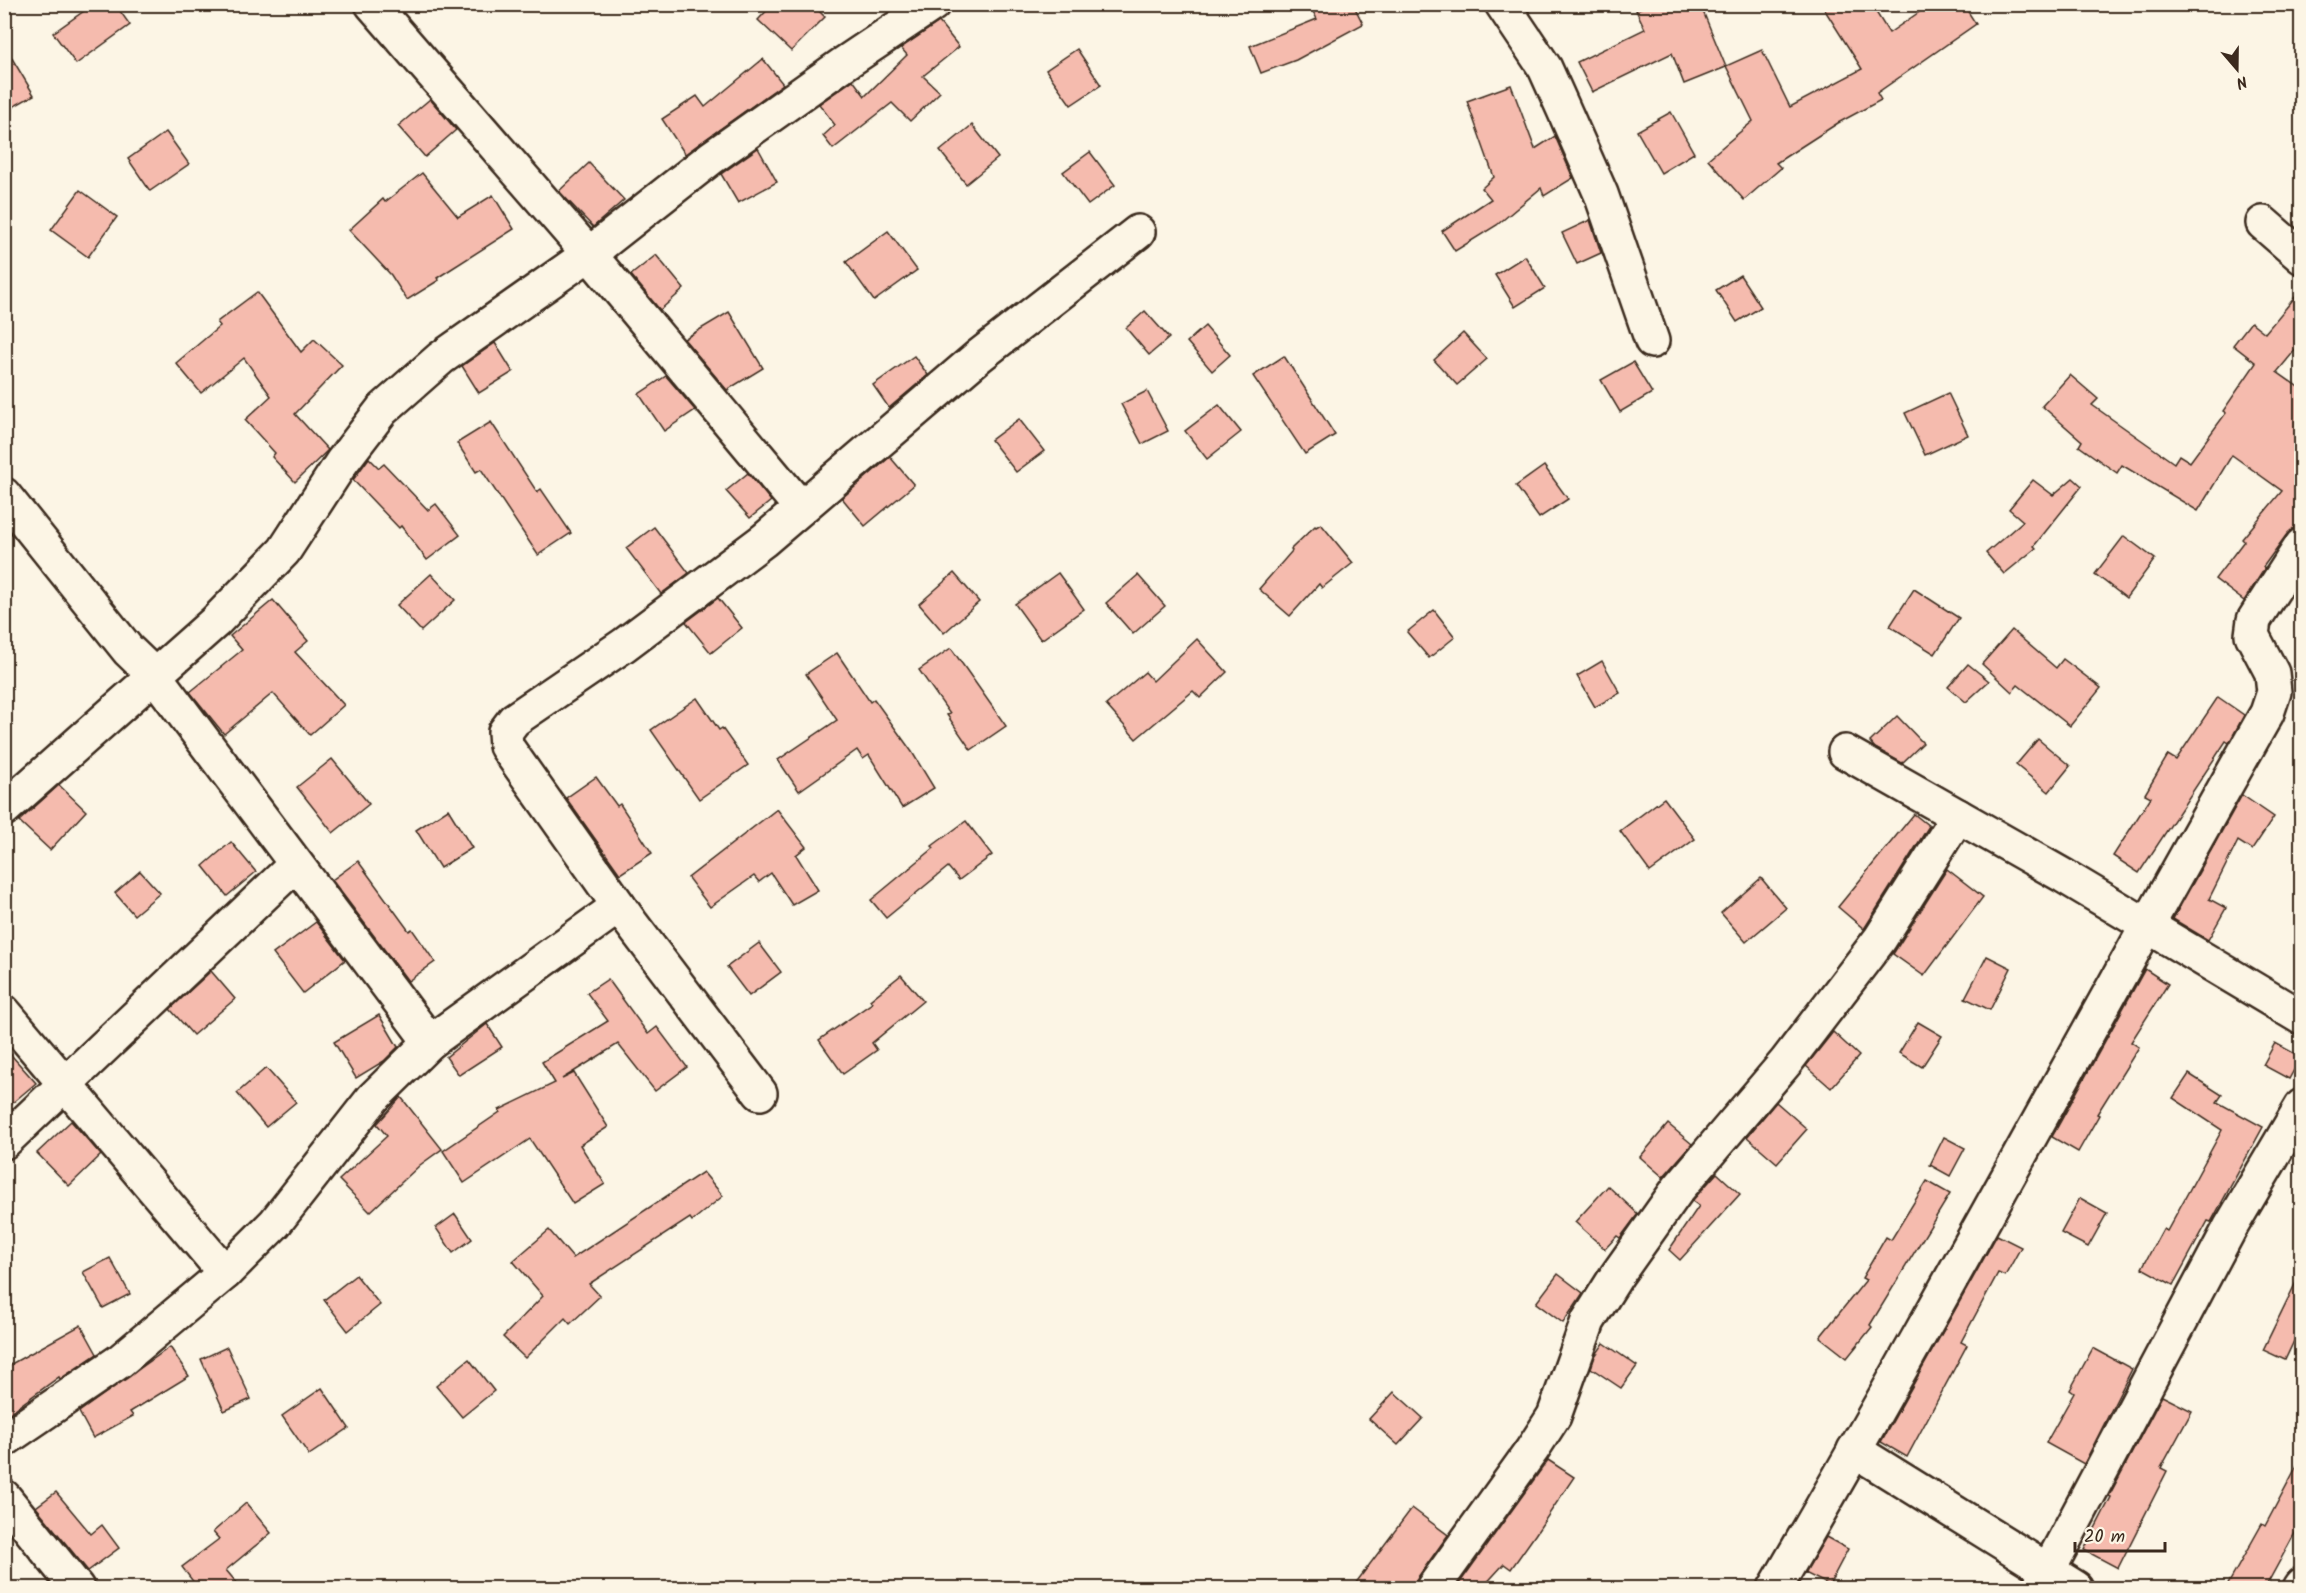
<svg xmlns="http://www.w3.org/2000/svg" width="2306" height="1593" viewBox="0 0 2306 1593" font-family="Kalam,sans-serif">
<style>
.building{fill:#f5bbae;stroke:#3b2a1e;stroke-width:1.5}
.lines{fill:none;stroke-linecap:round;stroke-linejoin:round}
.street-casing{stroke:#3b2a1e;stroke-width:38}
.street{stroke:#fcf5e5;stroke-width:33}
</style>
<rect width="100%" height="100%" fill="#fcf5e5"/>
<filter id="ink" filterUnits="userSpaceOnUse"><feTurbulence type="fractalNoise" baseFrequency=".0167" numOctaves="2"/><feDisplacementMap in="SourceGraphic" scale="12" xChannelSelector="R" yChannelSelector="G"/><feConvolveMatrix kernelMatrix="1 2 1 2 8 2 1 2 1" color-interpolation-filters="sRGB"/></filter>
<g filter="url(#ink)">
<!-- building -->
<g class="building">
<path d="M94,4H115L130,25L76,64L53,33Z"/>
<path d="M773,4H812L825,17L791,51L758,20Z"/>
<path d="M1309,4H1353L1363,24L1296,60L1261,73L1250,46L1317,19Z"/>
<path d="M1649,4H1700L1726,67L1684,84L1672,53L1592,92L1577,62L1645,29L1636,10Z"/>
<path d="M1821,4H1871L1889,33L1931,4H1963L1976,24L1877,93L1881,100L1838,123L1776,163L1781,168L1744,200L1708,159L1753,121L1726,66L1762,50L1790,107L1862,69Z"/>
<path d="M939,22L959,47L923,76L940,92L910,121L892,103L833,149L823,136L835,125L819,104L853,80L865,96L907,55L901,48Z"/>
<path d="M4,45L34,95L4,112Z"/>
<path d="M1077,49L1101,85L1071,105L1046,70Z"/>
<path d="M763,59L783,84L685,154L662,119L697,96L705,107Z"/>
<path d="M1511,85L1535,149L1555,136L1573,178L1544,196L1541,188L1497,225L1455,251L1442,231L1491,199L1482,188L1494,177L1467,101Z"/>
<path d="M430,99L456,130L425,157L398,126Z"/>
<path d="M1671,112L1694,153L1661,173L1637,131Z"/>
<path d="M972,125L998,158L966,184L940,151Z"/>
<path d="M166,132L189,164L150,191L128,159Z"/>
<path d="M758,148L777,182L738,203L721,174Z"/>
<path d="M1090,152L1115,185L1088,205L1063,172Z"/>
<path d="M589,163L624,200L593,227L559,191Z"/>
<path d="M422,173L458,217L493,195L514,229L437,278L439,280L407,300L391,275L349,230L383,199L385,202Z"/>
<path d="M80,190L117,217L88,257L51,230Z"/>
<path d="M1590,220L1601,253L1577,264L1562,233Z"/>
<path d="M888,231L917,270L874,301L846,262Z"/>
<path d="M656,255L684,289L660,310L631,275Z"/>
<path d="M1525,256L1545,288L1515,307L1495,275Z"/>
<path d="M1740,275L1761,307L1737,322L1716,290Z"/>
<path d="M2301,290V343L2277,372L2301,389V521L2287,534L2263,567L2265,568L2244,601L2215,579L2244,541L2242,539L2282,491L2232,455L2198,511L2122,465L2117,473L2079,446L2082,441L2042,406L2070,375L2098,399L2092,405L2174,463L2179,455L2190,462L2226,413L2223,411L2256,363L2233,345L2251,322L2265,333Z"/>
<path d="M257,292L301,352L314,339L342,365L295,414L328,450L295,482L272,457L275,453L245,420L271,396L244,358L201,393L176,363L220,326L217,322Z"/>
<path d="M1145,311L1169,338L1149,355L1126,328Z"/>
<path d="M729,312L763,368L727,390L684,339Z"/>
<path d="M1205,326L1230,355L1212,371L1187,342Z"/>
<path d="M1463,333L1487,359L1457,385L1434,360Z"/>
<path d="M495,343L513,372L479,393L462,366Z"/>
<path d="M914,356L928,375L889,408L873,385Z"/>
<path d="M1284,356L1335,435L1305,454L1253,376Z"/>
<path d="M1633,362L1652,393L1620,412L1601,380Z"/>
<path d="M666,376L695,410L664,431L639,394Z"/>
<path d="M1147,391L1168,431L1142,444L1121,404Z"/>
<path d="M1948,393L1968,435L1925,455L1905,413Z"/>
<path d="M1219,405L1241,432L1207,459L1185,431Z"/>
<path d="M1019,419L1044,451L1016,472L991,440Z"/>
<path d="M491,422L537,492L541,489L571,533L538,555L481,469L476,472L457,443Z"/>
<path d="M890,457L914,485L865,526L842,498Z"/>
<path d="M369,458L379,468L384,464L428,510L436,504L460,535L427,560L401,526L399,528L353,480Z"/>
<path d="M1544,466L1568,499L1539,518L1516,486Z"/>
<path d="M748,473L771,501L750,518L726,491Z"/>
<path d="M2073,478L2082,486L2034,546L2036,548L2004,574L1986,553L2023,521L2009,509L2033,480L2053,495Z"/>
<path d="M1321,524L1353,563L1322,588L1319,584L1290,616L1259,589L1292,551L1291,549L1315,526L1316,527Z"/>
<path d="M654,527L689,573L661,594L626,548Z"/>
<path d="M2124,536L2155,559L2126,598L2095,574Z"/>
<path d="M954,573L979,602L944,633L919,604Z"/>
<path d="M1058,573L1084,609L1041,640L1015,604Z"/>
<path d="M431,574L455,600L421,631L397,605Z"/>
<path d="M1138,575L1165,606L1133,634L1106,603Z"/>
<path d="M1914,589L1959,618L1935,654L1890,626Z"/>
<path d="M718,598L742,628L711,653L686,622Z"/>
<path d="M273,600L308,641L295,652L344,705L310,735L273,693L224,734L190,692L242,650L230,636Z"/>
<path d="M1434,610L1455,637L1429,658L1407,632Z"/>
<path d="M2012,630L2056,668L2063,659L2101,688L2070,726L2018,685L2012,692L1982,664Z"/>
<path d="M1197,639L1227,672L1200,698L1193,691L1136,739L1106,705L1145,672L1153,681Z"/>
<path d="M951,648L1006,726L971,750L947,715L950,714L919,670Z"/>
<path d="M837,653L870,702L874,699L912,752L934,788L902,808L869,755L863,759L857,750L799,791L778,760L837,720L806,674Z"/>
<path d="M1602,661L1620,693L1595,707L1577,676Z"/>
<path d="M1968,664L1989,681L1966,702L1948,687Z"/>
<path d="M2218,697L2244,715L2229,743L2226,741L2139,873L2113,856L2151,797L2145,794L2168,755L2176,760Z"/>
<path d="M697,698L719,730L722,728L748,765L699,799L651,730Z"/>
<path d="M1897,716L1923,743L1902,763L1875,748L1870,742Z"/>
<path d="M2038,739L2070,766L2049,792L2016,765Z"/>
<path d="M332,759L369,804L333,833L297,787Z"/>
<path d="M596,777L617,806L620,804L652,853L620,874L566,798Z"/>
<path d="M59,785L86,811L50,850L19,821Z"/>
<path d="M2242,795L2274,817L2252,850L2238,841L2209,899L2226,908L2208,940L2173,919Z"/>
<path d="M1664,798L1695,839L1650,872L1620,831Z"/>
<path d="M448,809L472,848L440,868L416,830Z"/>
<path d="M777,809L806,847L796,855L818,890L792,905L771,873L759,882L754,876L710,907L688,878Z"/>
<path d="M1914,814L1929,826L1864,929L1838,907Z"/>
<path d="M966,821L992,855L959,880L948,867L886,918L871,900L934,848L932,846Z"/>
<path d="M231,842L256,872L227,896L203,866Z"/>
<path d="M358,861L409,931L412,929L435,962L408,981L332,880Z"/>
<path d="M1947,869L1983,897L1924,976L1893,954Z"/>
<path d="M140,871L160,893L134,915L115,893Z"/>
<path d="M1761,878L1786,908L1746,942L1721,913Z"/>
<path d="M316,922L345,960L303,993L273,954Z"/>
<path d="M759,943L781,972L749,996L727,967Z"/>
<path d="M1987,956L2011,968L1990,1010L1965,998Z"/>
<path d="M2145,969L2168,984L2131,1042L2139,1047L2097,1114L2099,1115L2078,1152L2052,1137Z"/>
<path d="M211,971L235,999L193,1035L170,1009Z"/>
<path d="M901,975L923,1001L872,1043L877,1050L843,1074L819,1040L872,1003L870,1000Z"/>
<path d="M608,979L648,1034L657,1027L687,1067L655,1091L618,1044L562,1079L574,1073L608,1127L580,1145L605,1184L573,1204L530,1139L464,1183L443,1151L500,1112L499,1110L555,1083L542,1062L608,1021L587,993Z"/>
<path d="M379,1015L398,1047L384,1061L356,1078L334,1042Z"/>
<path d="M1918,1022L1942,1036L1922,1067L1899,1053Z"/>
<path d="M487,1024L502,1047L459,1075L446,1057Z"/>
<path d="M1833,1032L1859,1056L1831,1088L1806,1066Z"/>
<path d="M2275,1043L2301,1057L2289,1079L2263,1065Z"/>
<path d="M4,1047L36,1083L4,1110Z"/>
<path d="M266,1068L296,1102L266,1127L237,1093Z"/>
<path d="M2189,1074L2222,1095L2217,1102L2263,1127L2211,1222L2208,1221L2173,1285L2142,1268L2163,1229L2167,1231L2222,1130L2173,1098Z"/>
<path d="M401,1097L442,1149L420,1165L370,1212L339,1180L387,1136L377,1124Z"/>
<path d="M1776,1102L1807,1129L1777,1163L1747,1137Z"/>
<path d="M71,1121L101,1155L69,1186L37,1153Z"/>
<path d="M1668,1124L1692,1144L1663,1177L1640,1157Z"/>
<path d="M1944,1137L1965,1148L1950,1176L1930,1165Z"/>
<path d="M703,1172L723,1196L692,1221L690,1218L589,1284L600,1296L570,1324L565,1318L525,1358L503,1337L543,1296L513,1261L549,1230L573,1258Z"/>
<path d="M1717,1173L1740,1194L1680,1260L1669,1250L1699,1206L1692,1201Z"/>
<path d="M1927,1181L1950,1194L1870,1325L1872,1327L1847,1358L1820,1337L1866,1280L1862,1278L1886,1237L1891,1240Z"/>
<path d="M1608,1186L1638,1214L1620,1238L1617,1236L1605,1249L1575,1222Z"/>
<path d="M2080,1198L2107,1213L2088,1247L2061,1233Z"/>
<path d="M455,1214L472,1239L453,1253L436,1228Z"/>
<path d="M1997,1235L2021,1247L2005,1276L1998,1273L1961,1342L1967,1345L1907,1457L1881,1442Z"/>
<path d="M110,1258L130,1294L103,1308L83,1272Z"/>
<path d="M2301,1272V1326L2285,1360L2263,1350Z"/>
<path d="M1558,1274L1583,1293L1563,1323L1536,1303Z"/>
<path d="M356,1275L380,1305L348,1331L324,1300Z"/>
<path d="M81,1325L97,1354L60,1379L59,1377L4,1417V1368Z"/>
<path d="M1604,1343L1637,1366L1621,1388L1591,1368L1595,1356Z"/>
<path d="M170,1347L189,1376L130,1412L133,1416L93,1438L79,1412Z"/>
<path d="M227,1347L251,1399L224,1411L201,1359Z"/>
<path d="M2093,1348L2132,1369L2084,1464L2046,1443L2074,1393L2070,1390Z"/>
<path d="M469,1359L494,1391L462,1417L436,1386Z"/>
<path d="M322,1388L349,1428L309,1455L282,1416Z"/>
<path d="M1394,1392L1423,1418L1398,1445L1369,1419Z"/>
<path d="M2162,1396L2192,1411L2161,1468L2167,1471L2118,1568L2084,1550L2111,1497L2109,1496Z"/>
<path d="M2301,1458V1522L2265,1588H2226L2262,1524L2265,1526Z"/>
<path d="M1548,1460L1574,1477L1535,1535L1511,1569L1504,1564L1482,1588H1456Z"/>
<path d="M56,1492L91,1534L102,1525L119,1548L88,1571L36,1507Z"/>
<path d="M246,1503L271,1533L226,1570L241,1588H198L182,1567L219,1539L213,1532Z"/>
<path d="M1412,1508L1448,1535L1418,1577L1415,1588H1352Z"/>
<path d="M1826,1537L1848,1549L1829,1585L1805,1573Z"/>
</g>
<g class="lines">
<defs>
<g id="street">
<path d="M372,4L589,254L801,508"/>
<path d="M1502,4L1545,68L1563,108L1601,194L1652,341"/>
<path d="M2263,223L2302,257"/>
<path d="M4,495L128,650L155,676L430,1042"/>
<path d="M1845,752L2064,876L2302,1018"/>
<path d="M4,809L215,622L284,551L342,462L382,410L441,358L589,254L711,158L842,65L933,4"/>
<path d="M4,1012L225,1273"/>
<path d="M760,1093L631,923L506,746L505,732L514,720L624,645L764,540L979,356L1138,232"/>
<path d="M4,1142L295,865"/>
<path d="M4,1440L120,1361L225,1273L275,1223L373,1098L430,1042L619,906"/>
<path d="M1854,1450L2076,1588"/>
<path d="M4,1497L77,1588"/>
<path d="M1433,1588L1532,1450L1554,1416L1588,1321L1617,1275L1678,1189L1786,1062L1880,939L1958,816"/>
<path d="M1775,1588C1944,1299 2101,1004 2267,713L2274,692L2272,673L2252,635L2254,620L2302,545"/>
<path d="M2039,1588L2230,1228L2302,1106"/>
<path d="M2300,1588L2302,1585"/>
</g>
</defs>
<!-- street casing -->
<use href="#street" class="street-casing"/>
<!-- street -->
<use href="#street" class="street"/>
</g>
</g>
<!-- margin -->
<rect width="2306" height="1593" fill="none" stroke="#fcf5e5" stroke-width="24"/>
<rect x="12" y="12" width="2282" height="1569" fill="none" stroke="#3b2a1e" stroke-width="2" filter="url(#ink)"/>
<!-- north arrow -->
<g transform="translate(2237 69) rotate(160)" stroke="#fcf5e5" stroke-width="4.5" paint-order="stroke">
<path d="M0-4.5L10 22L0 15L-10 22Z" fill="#3b2a1e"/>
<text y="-9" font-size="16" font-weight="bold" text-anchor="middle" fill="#3b2a1e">N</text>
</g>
<!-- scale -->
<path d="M2075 1542v9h90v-9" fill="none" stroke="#3b2a1e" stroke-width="3"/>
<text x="2084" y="1542" font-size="18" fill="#3b2a1e" stroke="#fcf5e5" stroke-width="4.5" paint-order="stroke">20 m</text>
</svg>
